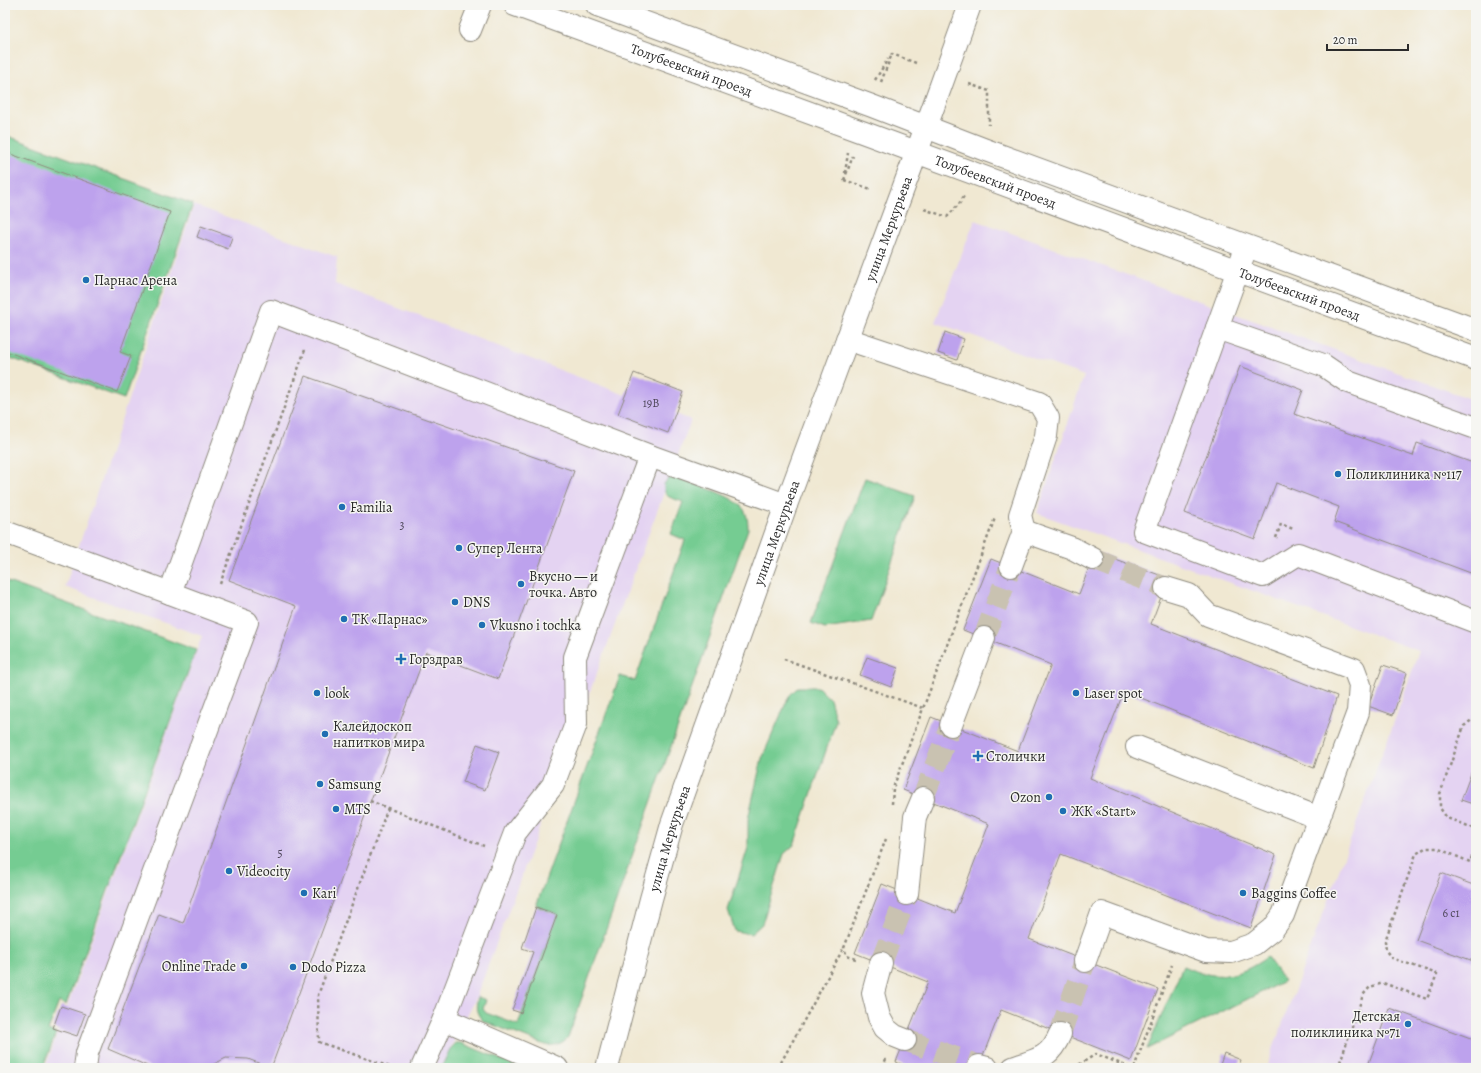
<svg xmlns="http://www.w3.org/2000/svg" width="1481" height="1073" viewBox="0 0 1481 1073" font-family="Alegreya,serif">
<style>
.built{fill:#e4d3f2}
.green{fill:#74cc92;stroke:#507c5e}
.building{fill:#bda2ed}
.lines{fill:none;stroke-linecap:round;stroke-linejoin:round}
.minor-tunnel{stroke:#c9c2b1;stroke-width:22;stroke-dasharray:22 11;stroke-linecap:butt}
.minor-casing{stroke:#8e8a7e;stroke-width:24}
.path{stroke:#8e8a7e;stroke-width:2.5;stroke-dasharray:3 3;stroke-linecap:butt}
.minor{stroke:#fff;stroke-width:22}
.poi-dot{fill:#1f6fb2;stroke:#f6f6f2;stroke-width:1.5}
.labels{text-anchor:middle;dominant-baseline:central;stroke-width:3;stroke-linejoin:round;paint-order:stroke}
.number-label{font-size:12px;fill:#50495c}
.street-label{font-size:14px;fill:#2b2b2b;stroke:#f6f6f2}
.poi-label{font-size:14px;fill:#2b2b2b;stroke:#f6f6f2;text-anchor:start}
</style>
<rect width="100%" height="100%" fill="#f6f6f2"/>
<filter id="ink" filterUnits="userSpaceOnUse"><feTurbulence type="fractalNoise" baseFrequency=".025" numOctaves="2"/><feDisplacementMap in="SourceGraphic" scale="8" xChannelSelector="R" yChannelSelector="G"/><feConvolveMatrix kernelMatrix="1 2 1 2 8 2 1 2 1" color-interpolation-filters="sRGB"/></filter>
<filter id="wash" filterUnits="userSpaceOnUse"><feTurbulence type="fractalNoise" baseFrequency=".012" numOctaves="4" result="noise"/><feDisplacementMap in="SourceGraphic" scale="16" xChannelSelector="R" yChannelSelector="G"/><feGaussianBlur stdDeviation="0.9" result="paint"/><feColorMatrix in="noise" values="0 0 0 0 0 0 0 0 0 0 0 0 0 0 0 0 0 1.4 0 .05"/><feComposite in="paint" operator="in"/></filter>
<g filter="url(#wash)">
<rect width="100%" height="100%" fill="#f0e8d2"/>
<!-- built -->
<g class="built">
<path d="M194,205L337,257L335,284L691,420L476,998L440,1068H45L202,636L65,587Z"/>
<path d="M975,220L1476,401V1068H1266L1394,722L1419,651L1037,513L1084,376L935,322Z"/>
</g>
<!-- green -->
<g class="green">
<path d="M5,135L193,204L124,399L5,356Z"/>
<path d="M674,477C691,483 730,494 741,506C747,512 748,520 748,529L568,1037C561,1045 555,1046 545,1045L483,1021C476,1013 475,1008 478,997L486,1000L483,1009L486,1013L518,1025L557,914L536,906L620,676L635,681L685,540L671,534L683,502C671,497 664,499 664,484L668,479Z"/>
<path d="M865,478L915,496L871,621L825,628L811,623Z"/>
<path d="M5,581L196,650L66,1005L59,1002L48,1030L56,1033L43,1068H5Z"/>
<path d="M798,687H818L830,699L836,721L794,845L784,854L762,924L751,934L735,931L728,910L748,848V819L762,758L789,696Z"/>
<path d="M1267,957L1284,981L1147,1049L1183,966C1216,981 1238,978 1267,957Z"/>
<path d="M456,1043H461L522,1068H441L450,1049Z"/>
</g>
<g id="blocks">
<!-- building -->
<g class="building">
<path d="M5,152L170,212L120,352L131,356L117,392L5,351Z"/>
<path d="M201,226L232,237L228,249L197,237Z"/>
<path d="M945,332L964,339L957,360L938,353Z"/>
<path d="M1240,366L1303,390L1294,414L1413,456L1417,443L1476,464V575L1334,522L1339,507L1276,483L1255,539L1185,513Z"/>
<path d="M634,373L683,392L668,433L618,414Z"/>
<path d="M305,376L574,471L498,679L426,652L271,1068L248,1059L226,1058L206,1068H152L108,1049L159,914L183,923L296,606L229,580Z"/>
<path d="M1095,552L1168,578L1151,624L1337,696L1314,768L1124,691L1090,778L1276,855L1251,928L1061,854L1029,939L1158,989L1131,1061L1001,1010L978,1068H912L896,1062L928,982L855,953L882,884L955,913L989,824L903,790L931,717L1018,751L1051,665L963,630L991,559L1079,594Z"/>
<path d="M867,657L898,668L891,687L860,675Z"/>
<path d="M1383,665L1407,673L1393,715L1368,706Z"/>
<path d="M477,744L499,752L485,790L463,782Z"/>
<path d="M1476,760V805L1461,800Z"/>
<path d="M1441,873L1476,886V962L1416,940Z"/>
<path d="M536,907L557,915L521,1013L512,1010L533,952L522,948Z"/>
<path d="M61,1006L85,1014L77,1036L53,1028Z"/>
<path d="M1389,1008L1476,1040V1068H1367Z"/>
<path d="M1224,1053L1241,1060L1238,1068H1219Z"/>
</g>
</g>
</g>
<g filter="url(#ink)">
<use href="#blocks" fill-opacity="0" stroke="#8e8a7e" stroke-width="1"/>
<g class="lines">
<!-- minor-tunnel -->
<g class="minor-tunnel">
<path d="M1093,559L1166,588"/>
<path d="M984,638L1011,566"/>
<path d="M923,798L951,725"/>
<path d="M881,963L907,894"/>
<path d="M1060,1034L1085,961"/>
<path d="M905,1040L979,1066"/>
</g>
<defs>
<g id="minor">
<path id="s1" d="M515,5L862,132L1476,359"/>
<path d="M597,5L872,106L983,149L1476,330"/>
<path d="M470,30L480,5"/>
<path d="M1217,328L1243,256"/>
<path d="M847,339L1039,403L1048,418L1046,436L1020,515L1024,531L1011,566"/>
<path d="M1476,428L1348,382L1323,365L1217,328L1144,531L1263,576L1298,554L1476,622"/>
<path d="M1024,531L1072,548L1093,559"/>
<path d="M5,532L170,593"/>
<path d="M951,725L984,638"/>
<path d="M1137,747L1319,818"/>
<path d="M907,894L915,817L923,798"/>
<path d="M1085,961L1102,913L1206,951L1231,952L1254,944L1273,929L1283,915L1358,712L1360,685L1354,669L1208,615L1189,595L1166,588"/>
<path d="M881,963L873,993L879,1017L885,1028L895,1036L905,1040"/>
<path d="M444,1019L557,1068"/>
<path d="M979,1066L987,1068"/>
<path d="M85,1068L87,1053L247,622L170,593L271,311L650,456L786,505"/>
<path d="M422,1068L444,1019L515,833L553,785L576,724L575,657L650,456"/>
<path id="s2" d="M607,1068L651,899L672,824L786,505L926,127L970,5"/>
<path d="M1013,1068C1036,1059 1049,1060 1060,1034"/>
</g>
</defs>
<!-- minor casing -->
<use href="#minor" class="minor-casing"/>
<!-- path -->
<g class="path">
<path d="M891,55L892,54L916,63"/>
<path d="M875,80L888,59"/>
<path d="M881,82L892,54"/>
<path d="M969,84L989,91V125"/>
<path d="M845,173L848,153"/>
<path d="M844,180L853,156"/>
<path d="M844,180L871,189"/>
<path d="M924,209L947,217L959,204L964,196"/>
<path d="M1276,538L1281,524L1293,529"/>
<path d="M220,584L305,350"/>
<path d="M784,659L923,708"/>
<path d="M1476,718L1473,719L1464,726L1440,794V808L1447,818L1476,829"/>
<path d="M370,801L484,846"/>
<path d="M892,804L893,788L995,518"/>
<path d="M388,808L318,995L319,1042L393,1068"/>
<path d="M856,959L847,956L844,948L886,839"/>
<path d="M886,1059L884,1064L895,1068"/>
<path d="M778,1068L843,949"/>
<path d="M1074,1068L1096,1054L1131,1068"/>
<path d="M1134,1068L1172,965"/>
<path d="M1338,1068L1363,995L1370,987L1383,983L1427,999L1437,974L1392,958L1386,951L1385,941L1416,854L1425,848H1437L1470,862L1476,845"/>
</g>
<!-- minor -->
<use href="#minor" class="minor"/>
</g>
</g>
<!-- markers -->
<g class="poi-dot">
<circle cx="86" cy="280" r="4"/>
<circle cx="1338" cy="474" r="4"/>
<circle cx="342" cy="507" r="4"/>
<circle cx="459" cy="548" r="4"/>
<circle cx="521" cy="584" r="4"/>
<circle cx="455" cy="602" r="4"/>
<circle cx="344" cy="619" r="4"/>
<circle cx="482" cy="625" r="4"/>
<path d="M399 653h4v4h4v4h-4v4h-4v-4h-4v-4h4z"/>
<circle cx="317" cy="693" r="4"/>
<circle cx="1076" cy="693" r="4"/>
<circle cx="325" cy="734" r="4"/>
<path d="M976 750h4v4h4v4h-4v4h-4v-4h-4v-4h4z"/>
<circle cx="320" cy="784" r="4"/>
<circle cx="1049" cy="797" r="4"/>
<circle cx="336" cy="809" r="4"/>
<circle cx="1063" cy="811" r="4"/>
<circle cx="229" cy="871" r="4"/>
<circle cx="304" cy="893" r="4"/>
<circle cx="1243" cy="893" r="4"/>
<circle cx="244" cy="966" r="4"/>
<circle cx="293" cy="967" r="4"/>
<circle cx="1408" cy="1024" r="4"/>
</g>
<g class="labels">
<!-- number labels -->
<g class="number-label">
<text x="651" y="403">19В</text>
<text x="402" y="525">3</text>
<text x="280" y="853">5</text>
<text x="1451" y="913">6 с1</text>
</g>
<!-- street labels -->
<g class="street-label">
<text stroke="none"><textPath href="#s1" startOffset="188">Толубеевский проезд</textPath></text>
<text stroke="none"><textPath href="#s1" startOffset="512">Толубеевский проезд</textPath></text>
<text stroke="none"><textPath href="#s2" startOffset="886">улица Меркурьева</textPath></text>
<text stroke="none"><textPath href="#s1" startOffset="836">Толубеевский проезд</textPath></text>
<text stroke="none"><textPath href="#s2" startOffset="562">улица Меркурьева</textPath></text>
<text stroke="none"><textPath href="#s2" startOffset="238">улица Меркурьева</textPath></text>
</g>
<!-- poi labels -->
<g class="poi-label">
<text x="94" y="280">Парнас Арена</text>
<text x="1346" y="474">Поликлиника №117</text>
<text x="350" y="507">Familia</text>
<text x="467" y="548">Супер Лента</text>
<text x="529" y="576">Вкусно — и<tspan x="529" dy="16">точка. Авто</tspan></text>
<text x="463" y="602">DNS</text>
<text x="352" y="619">ТК «Парнас»</text>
<text x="490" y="625">Vkusno i tochka</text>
<text x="409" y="659">Горздрав</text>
<text x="325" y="693">look</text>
<text x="1084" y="693">Laser spot</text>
<text x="333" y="726">Калейдоскоп<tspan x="333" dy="16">напитков мира</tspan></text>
<text x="986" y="756">Столички</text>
<text x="328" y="784">Samsung</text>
<text x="1041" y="797" text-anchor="end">Ozon</text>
<text x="344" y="809">MTS</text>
<text x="1071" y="811">ЖК «Start»</text>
<text x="237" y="871">Videocity</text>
<text x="312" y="893">Kari</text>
<text x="1251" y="893">Baggins Coffee</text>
<text x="236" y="966" text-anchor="end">Online Trade</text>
<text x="301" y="967">Dodo Pizza</text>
<text x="1400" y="1016" text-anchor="end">Детская<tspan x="1400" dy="16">поликлиника №71</tspan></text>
</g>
</g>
<!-- margin -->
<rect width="1481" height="1073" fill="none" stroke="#f6f6f2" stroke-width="20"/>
<!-- scale -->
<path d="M1327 44v6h81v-6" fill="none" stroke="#2b2b2b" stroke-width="2"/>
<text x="1333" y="44" font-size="12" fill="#2b2b2b" stroke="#f6f6f2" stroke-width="3" paint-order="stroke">20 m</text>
</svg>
